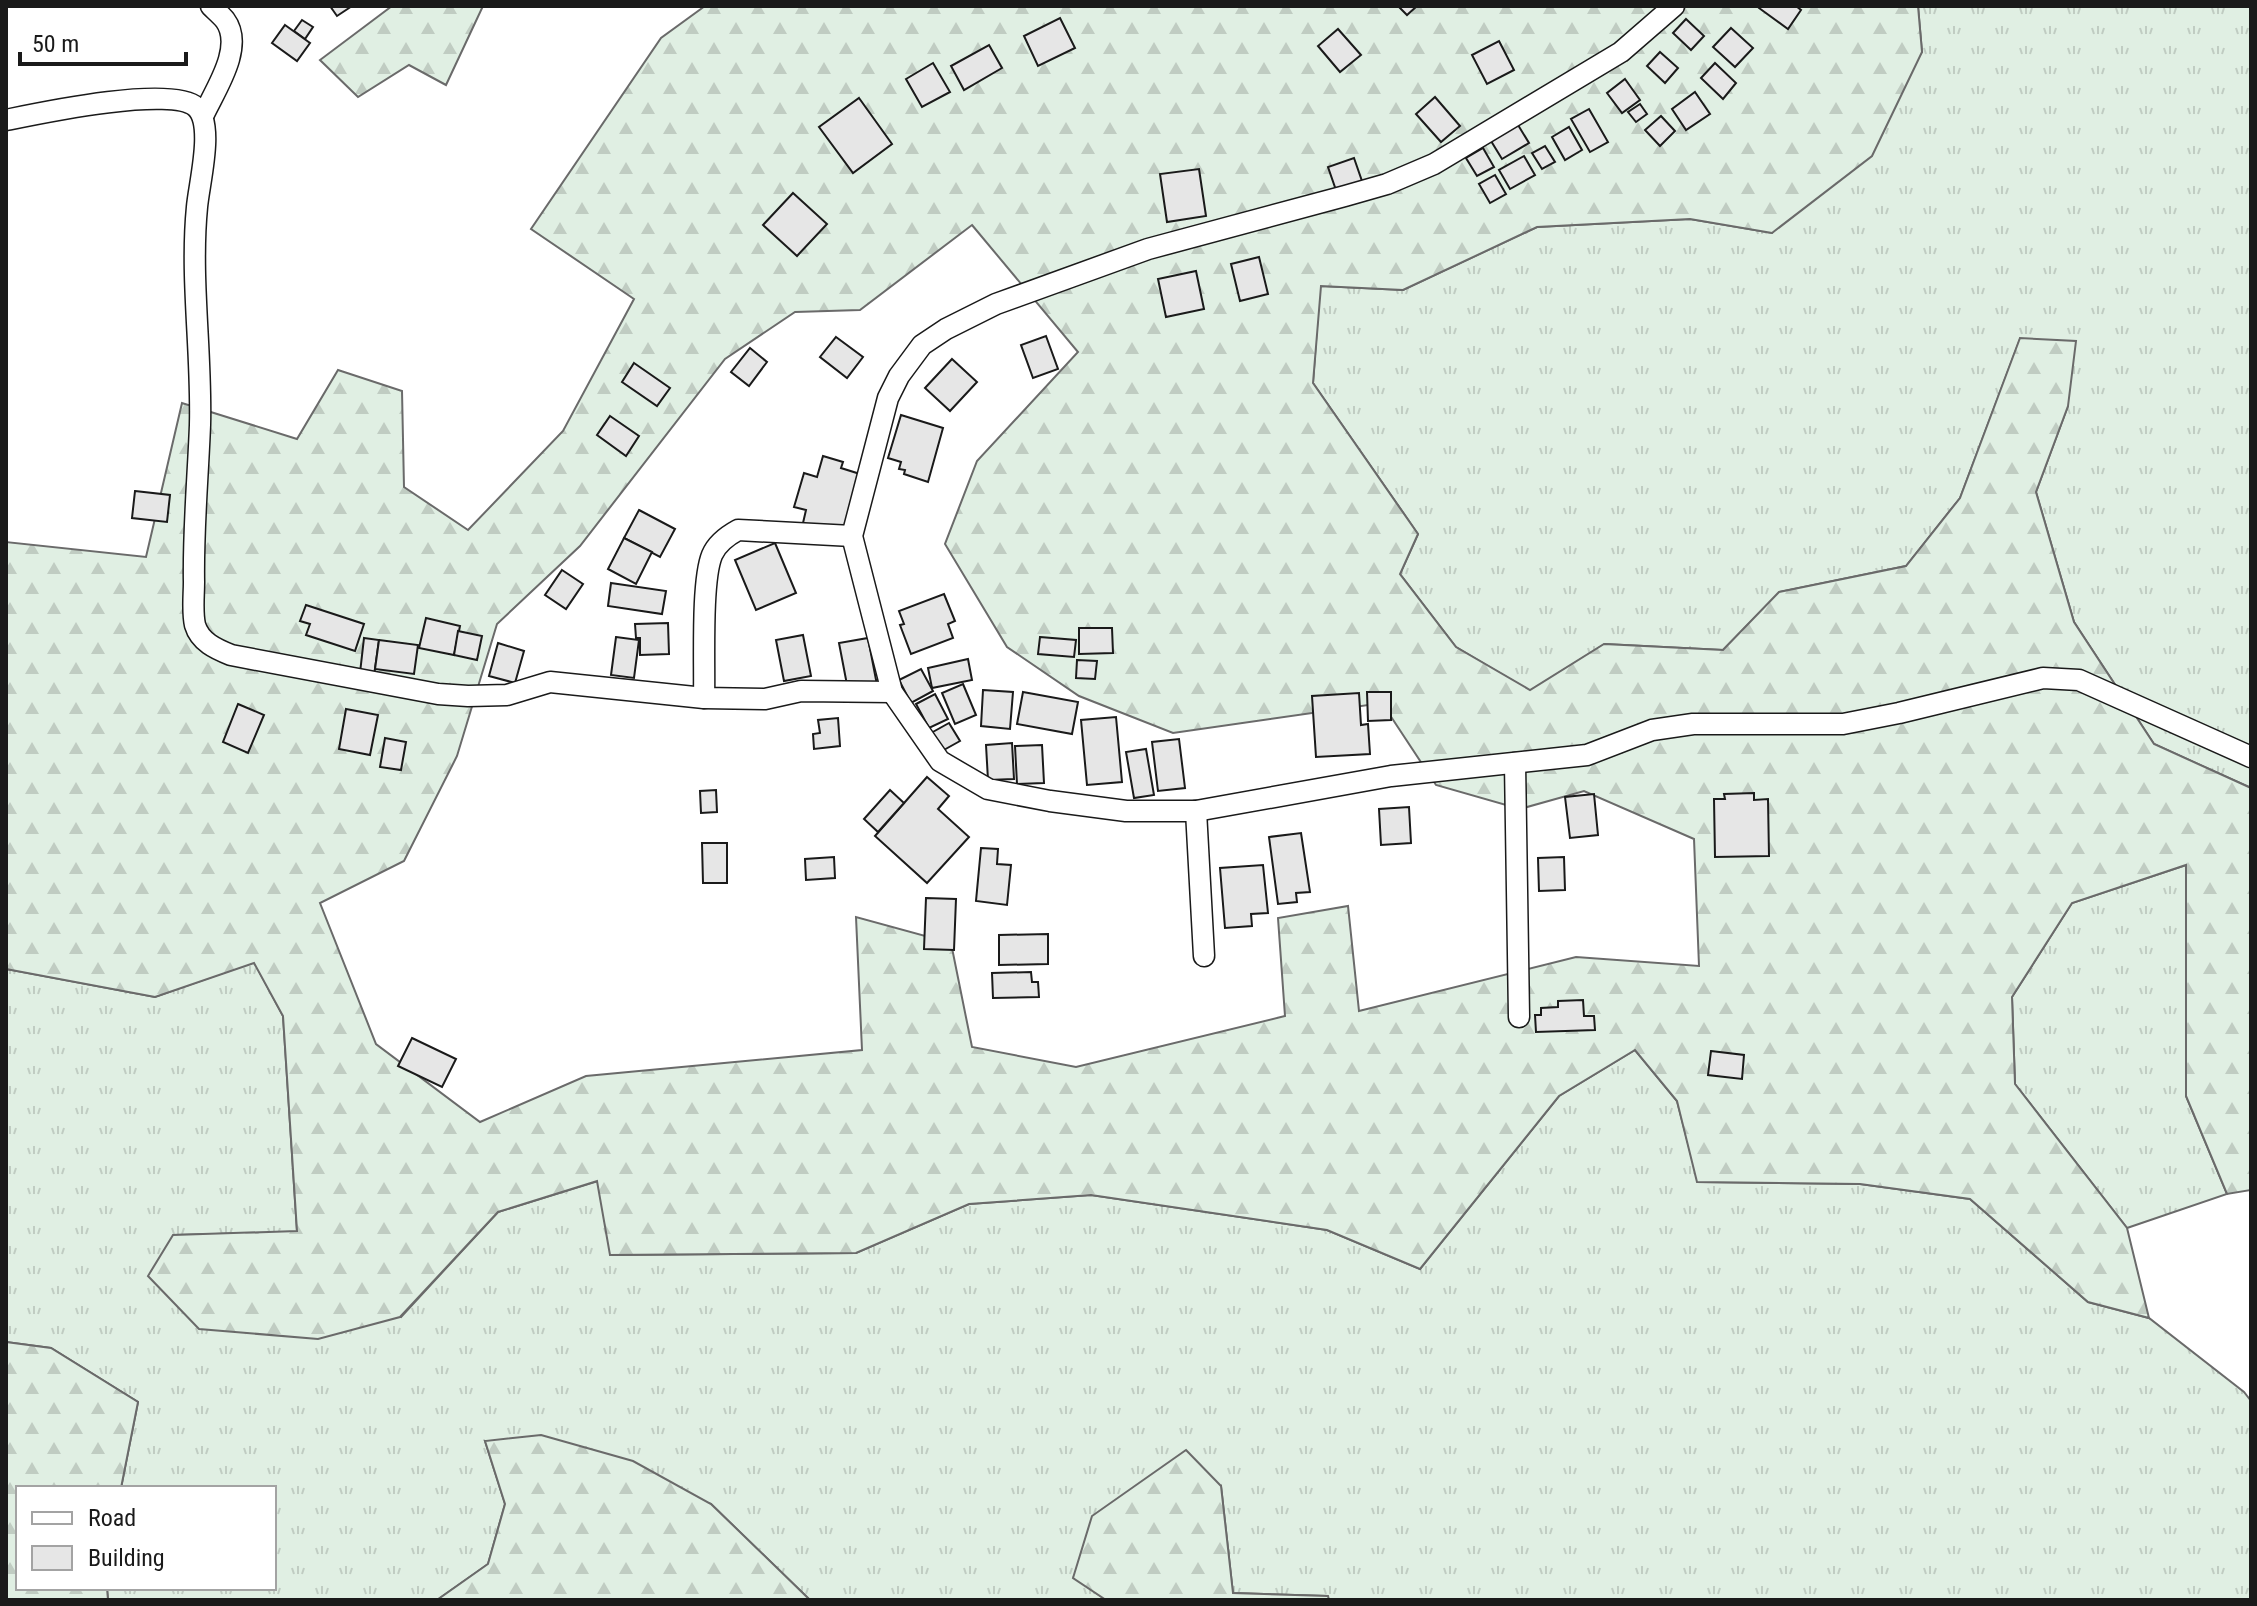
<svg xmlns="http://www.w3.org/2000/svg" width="2257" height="1606" viewBox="0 0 2257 1606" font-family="'Roboto Condensed',sans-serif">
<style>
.grass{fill:url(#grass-tufts);stroke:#6a6a6a;stroke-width:2}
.forest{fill:url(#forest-firs);stroke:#6a6a6a;stroke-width:2;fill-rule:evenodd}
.building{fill:#e6e6e6;stroke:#1a1a1a;stroke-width:2}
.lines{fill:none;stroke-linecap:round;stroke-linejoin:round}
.street-casing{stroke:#1a1a1a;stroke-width:23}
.street{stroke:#fff;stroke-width:20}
</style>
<defs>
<pattern id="grass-tufts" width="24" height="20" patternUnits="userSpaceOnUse" patternTransform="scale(2)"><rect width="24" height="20" fill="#e0efe3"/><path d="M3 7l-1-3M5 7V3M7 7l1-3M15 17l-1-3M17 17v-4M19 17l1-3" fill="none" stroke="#c0ccc2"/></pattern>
<pattern id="forest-firs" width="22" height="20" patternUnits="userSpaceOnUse" patternTransform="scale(2)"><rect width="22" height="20" fill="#e0efe3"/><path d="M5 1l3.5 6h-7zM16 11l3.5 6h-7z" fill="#c0ccc2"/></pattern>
</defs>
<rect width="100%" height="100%" fill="#fff"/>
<!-- grass -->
<g class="grass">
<path d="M1918,6H2251V788L2154,744L2074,622L2036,492L2068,406L2020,339L1960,498L1906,566L1780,592L1723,650L1605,644L1530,691L1456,647L1400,574L1418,534L1313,383L1320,286L1403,290L1537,227L1690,219L1772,233L1922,52Z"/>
<path d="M2186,865V1096L2227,1194L2127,1228L2015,1084L2012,997L2072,903Z"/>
<path d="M254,962L283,1016L297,1232L174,1235L401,1317L498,1212L598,1181L611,1255L856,1253L969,1204L1091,1195L1327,1230L1420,1269L1559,1096L1635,1050L1677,1101L1698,1182L1860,1184L1970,1199L2088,1302L2149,1318L2244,1392L2251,1401V1600H1329L1327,1596L1233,1593L1221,1486L1074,1577L1106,1600H810L711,1504L485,1441L505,1504L488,1564L437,1600H108L107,1588H274V1488H121L138,1402L51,1348L6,1342V969L155,997Z"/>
</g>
<!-- forest -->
<g class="forest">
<path d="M392,6H483L446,85L409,65L358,97L320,60Z"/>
<path d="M705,6H1918L1922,52L1872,156L1772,233L1690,219L1537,227L1403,290L1321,286L1313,383L1418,534L1400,574L1456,647L1530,690L1604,644L1723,650L1779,592L1906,566L1960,498L2020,338L2076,341L2068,406L2036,492L2074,622L2154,744L2251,788V1190L2227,1194L2186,1096V865L2072,903L2012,997L2015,1084L2127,1228L2149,1318L2088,1302L1970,1199L1860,1184L1697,1182L1677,1101L1635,1050L1559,1096L1420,1269L1327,1230L1091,1195L969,1204L856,1253L610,1255L597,1181L498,1212L400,1317L318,1339L199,1329L148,1276L173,1235L297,1231L283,1016L254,963L155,997L6,969V542L146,557L182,403L297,439L338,370L402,391L404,487L468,530L563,431L634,299L531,229L661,38ZM972,225L1078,352L977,461L945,544L1007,647L1079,696L1173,733L1382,703L1436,785L1520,809L1584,791L1694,839L1699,966L1576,957L1359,1011L1348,906L1278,918L1285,1016L1076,1067L972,1047L951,943L856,917L862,1050L586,1076L480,1122L376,1044L320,903L404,861L457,756L497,624L580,546L725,359L795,312L860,310Z"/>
<path d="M6,1342L51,1348L138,1402L121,1488H18V1588H107L108,1600H6Z"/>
<path d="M541,1435L633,1461L711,1504L810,1600H437L488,1564L505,1504L485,1441Z"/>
<path d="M1186,1450L1221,1486L1233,1593L1328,1596L1329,1600H1106L1073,1578L1092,1516Z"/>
</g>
<!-- building -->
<g class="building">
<path d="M330,6H352L337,16Z"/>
<path d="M1398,6H1417L1407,15Z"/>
<path d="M1760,6H1796L1801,10L1788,29L1759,8Z"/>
<path d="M1060,18L1075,48L1038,66L1024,36Z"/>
<path d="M1686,19L1704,36L1691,50L1673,33Z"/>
<path d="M302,20L313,27L305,39L294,31Z"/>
<path d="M285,25L310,43L297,61L272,43Z"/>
<path d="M1731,28L1753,48L1735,67L1713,47Z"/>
<path d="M1338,29L1361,55L1340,72L1318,46Z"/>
<path d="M1499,41L1514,70L1487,84L1472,55Z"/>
<path d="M989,45L1002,68L964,90L951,66Z"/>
<path d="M1660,52L1678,68L1665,83L1647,66Z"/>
<path d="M933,63L950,92L922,107L906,79Z"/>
<path d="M1715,63L1736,83L1723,99L1701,78Z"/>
<path d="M1625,79L1640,100L1622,113L1607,93Z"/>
<path d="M1695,92L1710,114L1686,130L1672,109Z"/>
<path d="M1435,97L1460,126L1441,142L1416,114Z"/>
<path d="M859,98L892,144L853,173L819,127Z"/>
<path d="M1640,104L1647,114L1636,122L1628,112Z"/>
<path d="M1589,109L1608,142L1590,152L1571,119Z"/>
<path d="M1661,116L1675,131L1660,146L1645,130Z"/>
<path d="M1515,120L1529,143L1502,159L1488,136Z"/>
<path d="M1569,127L1582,150L1565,160L1552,137Z"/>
<path d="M1545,146L1555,162L1542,169L1532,153Z"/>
<path d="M1483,148L1494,167L1477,176L1466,158Z"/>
<path d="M1524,156L1535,175L1510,189L1499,170Z"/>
<path d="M1354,158L1363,184L1337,193L1328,167Z"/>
<path d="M1199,169L1206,216L1167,222L1160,174Z"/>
<path d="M1495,175L1506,194L1490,203L1479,184Z"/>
<path d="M793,193L827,224L797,256L763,225Z"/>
<path d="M1259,257L1268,294L1240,301L1231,264Z"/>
<path d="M1196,271L1204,309L1166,317L1158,279Z"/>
<path d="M1046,336L1058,369L1033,378L1021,345Z"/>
<path d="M836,337L863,357L847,378L820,357Z"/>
<path d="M750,348L767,362L749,386L731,372Z"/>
<path d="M952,359L977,382L950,411L925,388Z"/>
<path d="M634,363L670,388L657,406L622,382Z"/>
<path d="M901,415L943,428L928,482L904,474L905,470L899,469L901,462L888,458Z"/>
<path d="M610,416L639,436L626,456L597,435Z"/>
<path d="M823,456L843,462L841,468L860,474L843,534L803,523L806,510L794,507L804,473L817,477Z"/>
<path d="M135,491L170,495L167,522L132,518Z"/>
<path d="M639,510L675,529L660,557L624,538Z"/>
<path d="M624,538L652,552L636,584L608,569Z"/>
<path d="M775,543L796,593L756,610L735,560Z"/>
<path d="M562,570L583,584L566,609L545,595Z"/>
<path d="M611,583L666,591L662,614L608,606Z"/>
<path d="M944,594L955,621L948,624L953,638L911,654L900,625L904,624L899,611Z"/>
<path d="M306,605L364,624L355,651L306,635L310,624L300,621Z"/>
<path d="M426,618L460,626L454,655L419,648Z"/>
<path d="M668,623L669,654L640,655V638H636L635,624Z"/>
<path d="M1079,628H1112L1113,653L1079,654Z"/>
<path d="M458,631L482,636L477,660L454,655Z"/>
<path d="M803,635L811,676L784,681L776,640Z"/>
<path d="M616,637L639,640L634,678L611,675Z"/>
<path d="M1040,637L1076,640L1074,657L1038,654Z"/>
<path d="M364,638L379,640L374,676L360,673Z"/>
<path d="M868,638L877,685L848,690L839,643Z"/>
<path d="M379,640L418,645L414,674L375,669Z"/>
<path d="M498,643L524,651L515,683L489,676Z"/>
<path d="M968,659L972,680L932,688L928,668Z"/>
<path d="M1077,660L1097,661L1095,679L1076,678Z"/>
<path d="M921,669L933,691L911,703L899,680Z"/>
<path d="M963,684L976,715L955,724L942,693Z"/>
<path d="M983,690L1013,692L1010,729L981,726Z"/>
<path d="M1023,692L1078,702L1072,734L1017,724Z"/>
<path d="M1367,692H1391V720L1368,721Z"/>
<path d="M1359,693L1361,725L1368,724L1370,754L1316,757L1312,696Z"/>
<path d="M935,694L948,719L929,728L916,704Z"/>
<path d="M238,704L264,715L248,753L223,742Z"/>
<path d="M346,709L378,715L370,755L339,749Z"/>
<path d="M1116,717L1122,782L1087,785L1081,720Z"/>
<path d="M838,718L840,746L814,749L813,734L820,733L818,720Z"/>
<path d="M949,723L960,741L942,751L931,733Z"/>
<path d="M385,738L406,742L401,770L380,767Z"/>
<path d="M1179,739L1185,788L1158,791L1152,742Z"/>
<path d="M1012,743L1014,779L988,780L986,745Z"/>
<path d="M1042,745L1044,783L1017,784L1015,746Z"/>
<path d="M1146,749L1154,795L1134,798L1126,752Z"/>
<path d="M927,777L949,796L938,809L969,837L927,883L875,836Z"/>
<path d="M716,790L717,812L701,813L700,791Z"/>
<path d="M890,790L904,803L878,832L864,819Z"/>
<path d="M1754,793V800L1768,799L1769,856L1715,857L1714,799H1725L1724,794Z"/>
<path d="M1594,794L1598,835L1570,838L1565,797Z"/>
<path d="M1409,807L1411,843L1381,845L1379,809Z"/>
<path d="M1301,833L1310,892L1296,893L1297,902L1278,904L1269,837Z"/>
<path d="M702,843H727V883H703Z"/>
<path d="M981,848L998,849L997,864L1011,865L1007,905L976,901Z"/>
<path d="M834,857L835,878L806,880L805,859Z"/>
<path d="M1564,857L1565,890L1539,891L1538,858Z"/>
<path d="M1263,865L1268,913L1251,914L1252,926L1225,928L1220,868Z"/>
<path d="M926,898L956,899L954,950L924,949Z"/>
<path d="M1048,934V964L999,965V935Z"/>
<path d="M1031,972L1032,982H1038L1039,997L993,998L992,973Z"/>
<path d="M1583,1000L1584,1016H1594L1595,1030L1536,1032L1535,1015H1541V1008L1558,1007V1001Z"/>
<path d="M412,1038L456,1059L442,1087L398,1066Z"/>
<path d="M1711,1051L1744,1055L1742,1079L1708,1075Z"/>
</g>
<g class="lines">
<defs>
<g id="street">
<path d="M1674,6L1621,52L1434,164L1387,184L1345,196L1148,249L996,304L946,329L922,345L899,376L888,398L852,536L892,692L940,761L988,789L1050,801L1126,811H1196L1391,776L1587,755L1652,730L1693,724H1843L1899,713L2043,678L2079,680L2251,757"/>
<path d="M203,116C215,90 245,47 225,20C221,15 215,10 211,6"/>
<path d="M6,120C40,113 172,85 196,107C215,124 199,183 197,207C190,279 202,352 200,425C198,477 193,530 194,582C194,595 192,612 195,625C200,642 216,649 231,655L438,694L468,696L507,695L550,682L704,698L765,699L801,691L892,692"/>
<path d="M704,698C705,666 701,582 712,555C717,543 727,536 738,530L852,536"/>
<path d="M1515,763L1519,1017"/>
<path d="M1196,811L1204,956"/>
</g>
</defs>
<!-- street casing -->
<use href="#street" class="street-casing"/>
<!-- street -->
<use href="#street" class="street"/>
</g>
<!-- border -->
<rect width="2257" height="1606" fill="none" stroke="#1a1a1a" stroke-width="16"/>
<!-- legend -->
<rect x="16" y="1486" width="260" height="104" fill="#ffffff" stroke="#a3a3a3" stroke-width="2"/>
<rect x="32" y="1512" width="40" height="12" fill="#ffffff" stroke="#a3a3a3" stroke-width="2"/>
<text x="88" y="1526" font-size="24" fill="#1a1a1a">Road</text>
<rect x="32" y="1546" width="40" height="24" fill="#e6e6e6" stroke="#a3a3a3" stroke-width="2"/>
<text x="88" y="1566" font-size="24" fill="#1a1a1a">Building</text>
<!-- scale -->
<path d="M20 52v12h166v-12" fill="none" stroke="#1a1a1a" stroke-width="4"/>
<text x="32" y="52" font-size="24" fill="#1a1a1a" stroke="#ffffff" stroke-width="6" paint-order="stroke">50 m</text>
</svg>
